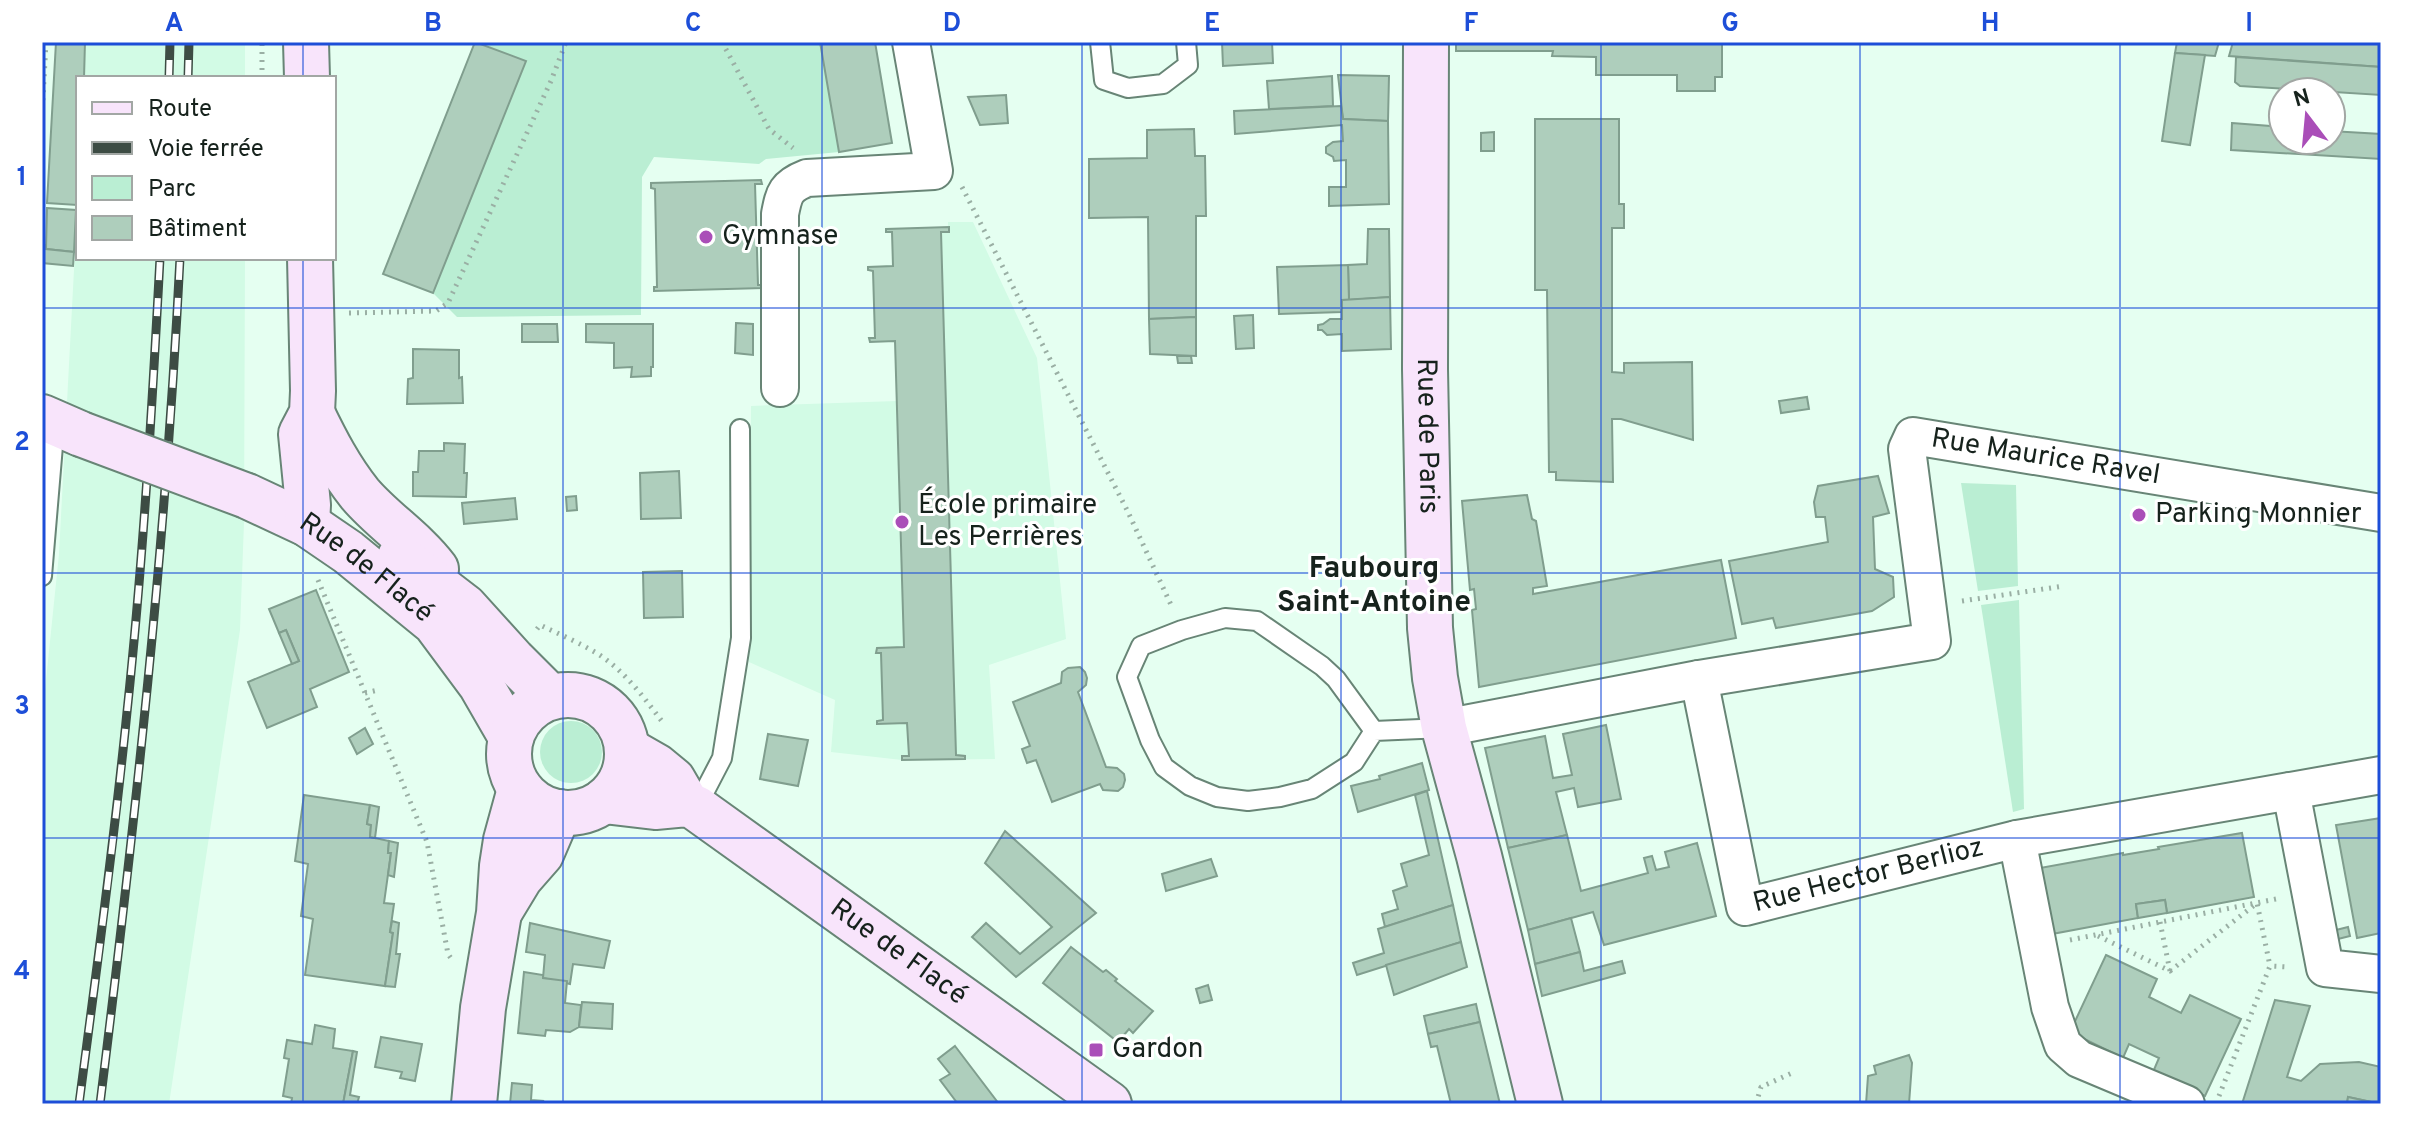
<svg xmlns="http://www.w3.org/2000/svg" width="2423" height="1146" viewBox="0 0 2423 1146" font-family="Overpass,sans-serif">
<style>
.built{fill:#d2fbe5}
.green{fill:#baeed3}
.building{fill:#aecebc;stroke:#809e8e;stroke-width:2}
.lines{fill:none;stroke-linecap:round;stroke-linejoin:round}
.lane-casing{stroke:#688576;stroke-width:22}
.street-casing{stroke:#688576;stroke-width:40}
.secondary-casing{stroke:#688576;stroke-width:48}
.path{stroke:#9aafa4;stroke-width:5;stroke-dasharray:2 6;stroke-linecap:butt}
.lane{stroke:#fff;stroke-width:18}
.street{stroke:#fff;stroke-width:36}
.secondary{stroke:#f8e4fb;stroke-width:44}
.rail-casing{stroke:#3d4c44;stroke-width:9}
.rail{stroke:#fff;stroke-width:6;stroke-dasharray:18;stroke-linecap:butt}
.secondary-bridge-casing{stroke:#688576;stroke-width:48;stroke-linecap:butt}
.secondary-bridge{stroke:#f8e4fb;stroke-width:44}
.grid{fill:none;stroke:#1d4ed8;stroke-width:2;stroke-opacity:0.55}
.poi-dot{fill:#aa4eb8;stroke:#fff;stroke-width:3}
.labels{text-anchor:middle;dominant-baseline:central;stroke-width:6;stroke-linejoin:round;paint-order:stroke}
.poi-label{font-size:28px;fill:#16221c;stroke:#fff;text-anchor:start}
.street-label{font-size:28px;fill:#16221c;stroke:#fff}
.neighbourhood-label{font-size:30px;font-weight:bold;fill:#16221c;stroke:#fff}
.neatline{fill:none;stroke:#1d4ed8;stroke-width:3}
.grid-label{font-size:26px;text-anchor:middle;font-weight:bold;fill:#1d4ed8}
</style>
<rect width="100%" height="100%" fill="#e5fff1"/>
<!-- built -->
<g class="built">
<path d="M86,42H245V78H84Z"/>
<path d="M78,194V258H245L244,523L240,630L169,1104H42V719L59,554Z"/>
<path d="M948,222H973L1037,358L1066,639L989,665L995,759L902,760L831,752L835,700L749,662L751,406L897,401L895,342H870L869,338L875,337L873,271L868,270V267L893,265L892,233L886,232V229L948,227Z"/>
</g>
<!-- green -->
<g class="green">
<path d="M477,42H820L839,152L766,159L759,164L654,157L642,177L641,315L457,317L433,293L526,61Z"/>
<path d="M1961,483L2016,485L2018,586L1978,591Z"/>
<path d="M2019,600L2024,809L2013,812L1981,605Z"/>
<circle cx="571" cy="752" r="31"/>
</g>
<!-- building -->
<g class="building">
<path d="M56,42H85L84,78H78L77,205L47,203Z"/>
<path d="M475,42L526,61L433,293L383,274Z"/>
<path d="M820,42H875L892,143L839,152Z"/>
<path d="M1222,42H1272L1273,63L1223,66Z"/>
<path d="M1456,42H1722V77H1715V91H1677V75H1596V57L1552,56L1553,51H1456Z"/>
<path d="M2177,42H2219L2215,56L2175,53Z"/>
<path d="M2233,42H2381V67L2229,56Z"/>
<path d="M2175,53L2205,55L2190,145L2162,141Z"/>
<path d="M2236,57L2381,67V95L2240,86L2235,82Z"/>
<path d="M1338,75L1389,76L1388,121L1343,119Z"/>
<path d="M1332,76L1333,106L1269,109L1267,81Z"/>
<path d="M1006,95L1008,123L980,125L968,97Z"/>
<path d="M1341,106L1343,119L1388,121L1389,204L1329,206V187H1346V160L1334,161L1333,157L1326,153V147L1333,142L1343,141L1342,125L1235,134L1234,111Z"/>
<path d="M1535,119H1619V204H1624V228H1612V372L1624,373V363L1692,362L1693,440L1621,419H1612L1613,482L1556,480V472H1549L1547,290H1535Z"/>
<path d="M2232,123L2283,127V140H2331V131L2381,134V159L2231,150Z"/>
<path d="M1194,129L1195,156H1205L1206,216H1196V317L1149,319L1148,217L1089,218V159L1147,158V130Z"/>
<path d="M1494,132V151H1481V133Z"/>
<path d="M761,180L762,184H755L758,285H764V288L654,291V287H657L655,189L651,188V183Z"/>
<path d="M47,208L76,210L74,252L46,249Z"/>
<path d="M949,227V232H941L956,755L965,756V759L902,760V756H909L907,723L877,724V721L883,720L881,653H876L877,648L904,647L895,341L870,342L869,338H875L873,271L868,270V267L893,266L892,232H886V229Z"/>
<path d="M1368,229H1389L1390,297L1349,300L1348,265L1367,264Z"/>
<path d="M42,245H46V249L74,252L73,266L42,263Z"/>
<path d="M1348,265L1349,300H1342V312L1279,314L1277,267Z"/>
<path d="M1390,297L1391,349L1342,351V334L1327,335L1322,330H1318V325L1323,324L1330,319H1342V300Z"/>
<path d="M1253,315L1254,348L1236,349L1234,316Z"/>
<path d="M1196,317V356L1150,354L1149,319Z"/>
<path d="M736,323L753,324V355L735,353Z"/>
<path d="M522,324H557L558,342H522Z"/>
<path d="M586,324H653V367H651V376L631,377L632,367L614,368V343L586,342Z"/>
<path d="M413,349L459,350V378L462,377L463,403L407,404L408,379L413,378Z"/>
<path d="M1177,356H1191L1192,363H1178Z"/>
<path d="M1807,397L1809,409L1781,413L1779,401Z"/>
<path d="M444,443L465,444L464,473H467L466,497L413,496V472H418L419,451H444Z"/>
<path d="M679,471L681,518L641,519L640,473Z"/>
<path d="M1878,476L1889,513L1873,517L1875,569L1893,577L1894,597L1872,611L1776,628L1773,618L1742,624L1729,561L1828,542L1825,517H1816L1814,502L1818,486Z"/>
<path d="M1527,495L1532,519L1536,521L1547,586L1533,588V594L1721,560L1736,638L1479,687L1472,610L1476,609L1474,589L1470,590L1462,501Z"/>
<path d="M576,496L577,510L567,511L566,497Z"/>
<path d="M515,498L517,519L464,524L462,503Z"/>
<path d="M682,571L683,617L644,618L643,572Z"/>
<path d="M316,590L349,672L310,689L317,707L267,728L248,682L299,661L286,630L279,633L269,609Z"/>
<path d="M286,630L299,661L292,664L279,633Z"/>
<path d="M1080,667L1085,672L1087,678L1086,685L1078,692L1106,767L1117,768L1124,774L1125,780L1123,787L1118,791L1103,790L1100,784L1052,802L1036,760L1027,763L1022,749L1030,746L1013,702L1061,683L1062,672L1068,668Z"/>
<path d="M1606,725L1621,799L1578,807L1574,788L1556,792L1567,835L1508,848L1485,748L1545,736L1553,778L1572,775L1563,734Z"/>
<path d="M365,728L373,744L357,754L349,738Z"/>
<path d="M768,734L808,740L798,786L760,779Z"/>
<path d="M1422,763L1429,790L1358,812L1351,786L1380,779L1379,776Z"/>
<path d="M1427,791L1453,905L1385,927L1382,914L1398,909L1393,891L1407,886L1401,864L1429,855L1415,795Z"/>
<path d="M304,795L370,805L367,824L371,825L370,837L389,841L388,853H391L384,903L394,904L390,932L393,933L385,986L305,975L313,919L301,916L308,864L295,861Z"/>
<path d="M370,805L379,807L375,838L370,837L371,825L367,824Z"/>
<path d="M2381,818V933L2357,938L2336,825Z"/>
<path d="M1005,831L1096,913L1016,977L972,937L986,923L1020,954L1052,927L985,863Z"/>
<path d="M2242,833L2254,897L2167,913L2165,900L2136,904L2138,918L2052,934L2040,868L2123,853V855L2159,849L2158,847Z"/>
<path d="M1567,835L1581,891L1648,873L1644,858L1652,856L1656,870L1669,867L1665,852L1697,843L1716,916L1604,945L1593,912L1528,930L1508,848Z"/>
<path d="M389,841L398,843L394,877L388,875L391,853H388Z"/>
<path d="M1211,859L1217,876L1166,891L1162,874Z"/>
<path d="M2165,900L2167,913L2138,918L2136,904Z"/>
<path d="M1453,905L1461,942L1357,975L1353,963L1384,953L1378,929Z"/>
<path d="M1571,918L1580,952L1535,964L1528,930Z"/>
<path d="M392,921L399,923L396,954H400L395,987L385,986L393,933L390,932Z"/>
<path d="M530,923L610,941L604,968L573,964L570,984L543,978L545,955L526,952Z"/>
<path d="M2348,927L2350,936L2330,941L2328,932Z"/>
<path d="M1461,942L1467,967L1394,995L1386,965Z"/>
<path d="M1071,947L1103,972L1106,970L1117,979L1115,981L1153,1011L1133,1033L1129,1029L1118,1042L1043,983Z"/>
<path d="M1580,952L1584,971L1622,961L1625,973L1542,996L1535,964Z"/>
<path d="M2106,955L2157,979L2149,997L2181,1013L2190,995L2241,1019L2205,1096L2153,1072L2159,1058L2129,1044L2123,1058L2070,1032Z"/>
<path d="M524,972L543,975V978L567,981L565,1003L581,1005L579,1027L570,1032L546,1030L545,1036L518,1033Z"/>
<path d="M1208,985L1212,1000L1200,1003L1196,989Z"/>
<path d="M2275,1000L2310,1006L2287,1077L2301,1081L2320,1064L2359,1062L2381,1067V1104L2348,1097L2347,1104H2242Z"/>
<path d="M582,1002L613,1004L612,1029L579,1027Z"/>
<path d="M1476,1004L1480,1022L1428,1034L1424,1016Z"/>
<path d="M1480,1022L1500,1104H1451L1437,1046L1431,1047L1428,1034Z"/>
<path d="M315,1025L335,1029L333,1048L353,1051L343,1104H346H291L292,1098L283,1096L289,1059L284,1058L287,1040L312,1044Z"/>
<path d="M381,1037L422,1044L415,1081L400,1078L402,1072L375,1067Z"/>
<path d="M955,1046L999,1104H958L940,1080L950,1074L938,1059Z"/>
<path d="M353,1051L357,1052L350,1095L359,1097L357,1104H343Z"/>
<path d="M1909,1055L1912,1063L1909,1104H1866L1868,1076L1876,1074L1874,1066Z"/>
<path d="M512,1083L532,1085L531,1100L543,1101L542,1104H510Z"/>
<path d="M2348,1097L2380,1104H2347Z"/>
</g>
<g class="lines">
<defs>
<g id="lane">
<path d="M1100,42L1104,80L1128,88L1163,84L1188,65L1186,42"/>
<path d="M42,576L55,422"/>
<path d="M1374,731L1336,679L1322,666L1257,621L1225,618L1182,630L1141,646L1127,677L1150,740L1164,767L1190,786L1217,797L1248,801L1280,797L1312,789L1354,762L1374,731L1444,728"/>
<path d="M696,808L722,758L741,638L740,429"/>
</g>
<g id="street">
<path d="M780,388V214C784,193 786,186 807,178L934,171L911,42"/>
<path id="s1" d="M1699,679L1745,907L2017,839L2381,775"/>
<path id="s2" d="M1444,728L1699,679L1932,641L1907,449L1913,436L2381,513"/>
<path d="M2291,791L2325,968L2381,974"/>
<path d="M2017,839L2050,1007L2063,1045L2079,1059L2186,1104"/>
</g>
<g id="secondary">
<path d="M306,42L307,78"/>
<path id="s3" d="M1426,42L1425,369L1430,628L1435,678L1444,728L1479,856L1540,1104"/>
<path d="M312,413C326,442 340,469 360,494C383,521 414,540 436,569"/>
<path d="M42,417L81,434"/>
<path id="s4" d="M247,496L307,524L348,552L435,623L481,685L511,737"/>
<path d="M307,524L308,505L301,434L312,413L313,391L310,258"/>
<path d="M400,557L465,607L513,660L550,697"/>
<circle cx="568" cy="754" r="59"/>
<path d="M628,750L656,766L673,780L687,804"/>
<path id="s5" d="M604,801L655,807L687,804L696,808L1109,1104"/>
<path d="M500,911L520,878L541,854L559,812"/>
<path d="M474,1104L483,1008L499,913L502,866L506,840L520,789"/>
</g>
</defs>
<!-- lane casing -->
<use href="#lane" class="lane-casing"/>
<!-- street casing -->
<use href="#street" class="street-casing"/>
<!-- secondary casing -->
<use href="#secondary" class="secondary-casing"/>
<!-- path -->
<g class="path">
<path d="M722,42L769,129L793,148"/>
<path d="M262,78V42"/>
<path d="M42,116L46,42"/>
<path d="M962,187L1128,512L1172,607"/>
<path d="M349,313L436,311L448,303L551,81L566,42"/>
<path d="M318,580L427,842L448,954L453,961"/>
<path d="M1962,601L2064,586"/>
<path d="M537,629L540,625C559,634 580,643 598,654C625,671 645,699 664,724"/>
<path d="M365,693L378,690"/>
<path d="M2160,922L2170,971"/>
<path d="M2098,936L2170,971L2257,903L2270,966"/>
<path d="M2070,940L2276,899"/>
<path d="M2219,1096L2270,966L2289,967"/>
<path d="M1756,1104L1761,1087L1792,1073"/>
</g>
<!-- lane -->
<use href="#lane" class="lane"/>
<!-- street -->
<use href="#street" class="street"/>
<!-- secondary -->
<use href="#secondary" class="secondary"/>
<defs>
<g id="rail">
<path d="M169,78L170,42"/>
<path d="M188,78L189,42"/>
<path d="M79,1104C96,974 114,843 127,712C143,561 152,410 160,258"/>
<path d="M100,1104C135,822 166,541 180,258"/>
</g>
</defs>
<!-- rail casing -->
<use href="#rail" class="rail-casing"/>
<!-- rail -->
<use href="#rail" class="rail"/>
<defs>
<path id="secondary-bridge" d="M81,434L247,496"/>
</defs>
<!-- secondary-bridge casing -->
<use href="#secondary-bridge" class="secondary-bridge-casing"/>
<!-- secondary-bridge -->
<use href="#secondary-bridge" class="secondary-bridge"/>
</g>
<!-- grid -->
<path class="grid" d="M303,42V78M563,42V1104M822,42V1104M1082,42V1104M1341,42V1104M1601,42V1104M1860,42V1104M2120,42V1104M303,258V1104M42,308H2381M42,573H2381M42,838H2381"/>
<!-- markers -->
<g class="poi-dot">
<circle cx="706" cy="237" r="8"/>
<circle cx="2139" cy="515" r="8"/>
<circle cx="902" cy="522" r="8"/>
<rect x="1088" y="1042" width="16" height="16" rx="4"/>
</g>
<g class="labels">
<!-- poi labels -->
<g class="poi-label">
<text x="722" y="237">Gymnase</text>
<text x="918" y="506">École primaire<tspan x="918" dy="32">Les Perrières</tspan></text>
<text x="2155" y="515">Parking Monnier</text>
<text x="1112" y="1050">Gardon</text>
</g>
<!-- street labels -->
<g class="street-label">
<text stroke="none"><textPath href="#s3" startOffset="394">Rue de Paris</textPath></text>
<text stroke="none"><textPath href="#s2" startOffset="838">Rue Maurice Ravel</textPath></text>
<text stroke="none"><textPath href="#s4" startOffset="140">Rue de Flacé</textPath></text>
<text stroke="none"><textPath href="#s1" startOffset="360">Rue Hector Berlioz</textPath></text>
<text stroke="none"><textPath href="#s5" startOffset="342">Rue de Flacé</textPath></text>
</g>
<!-- neighbourhood labels -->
<g class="neighbourhood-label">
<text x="1374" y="569">Faubourg<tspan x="1374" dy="34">Saint-Antoine</tspan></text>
</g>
</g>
<!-- border -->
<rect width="2423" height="1146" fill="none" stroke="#ffffff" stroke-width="88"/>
<!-- legend -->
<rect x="76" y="76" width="260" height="184" fill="#ffffff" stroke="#a2a7a4" stroke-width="2"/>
<rect x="92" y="102" width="40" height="12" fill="#f8e4fb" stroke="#a2a7a4" stroke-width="2"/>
<text x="148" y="116" font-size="24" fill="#16221c">Route</text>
<rect x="92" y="142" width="40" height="12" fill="#3d4c44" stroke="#a2a7a4" stroke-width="2"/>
<text x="148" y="156" font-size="24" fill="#16221c">Voie ferrée</text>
<rect x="92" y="176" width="40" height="24" fill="#baeed3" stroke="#a2a7a4" stroke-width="2"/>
<text x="148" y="196" font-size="24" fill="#16221c">Parc</text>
<rect x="92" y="216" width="40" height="24" fill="#aecebc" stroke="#a2a7a4" stroke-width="2"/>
<text x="148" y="236" font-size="24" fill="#16221c">Bâtiment</text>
<!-- north arrow -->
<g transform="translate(2307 116) rotate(344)"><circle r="38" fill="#ffffff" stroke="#a2a7a4" stroke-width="2"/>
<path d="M0-6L14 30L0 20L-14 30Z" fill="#aa4eb8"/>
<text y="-12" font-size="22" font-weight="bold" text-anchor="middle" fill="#16221c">N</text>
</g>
<rect x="44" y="44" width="2335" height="1058" class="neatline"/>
<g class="grid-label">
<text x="174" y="31">A</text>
<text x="433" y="31">B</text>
<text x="693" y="31">C</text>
<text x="952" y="31">D</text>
<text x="1212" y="31">E</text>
<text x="1471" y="31">F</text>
<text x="1730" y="31">G</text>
<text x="1990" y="31">H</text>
<text x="2249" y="31">I</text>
<text x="22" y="185">1</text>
<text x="22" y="450">2</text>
<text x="22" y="714">3</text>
<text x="22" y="979">4</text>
</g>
</svg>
